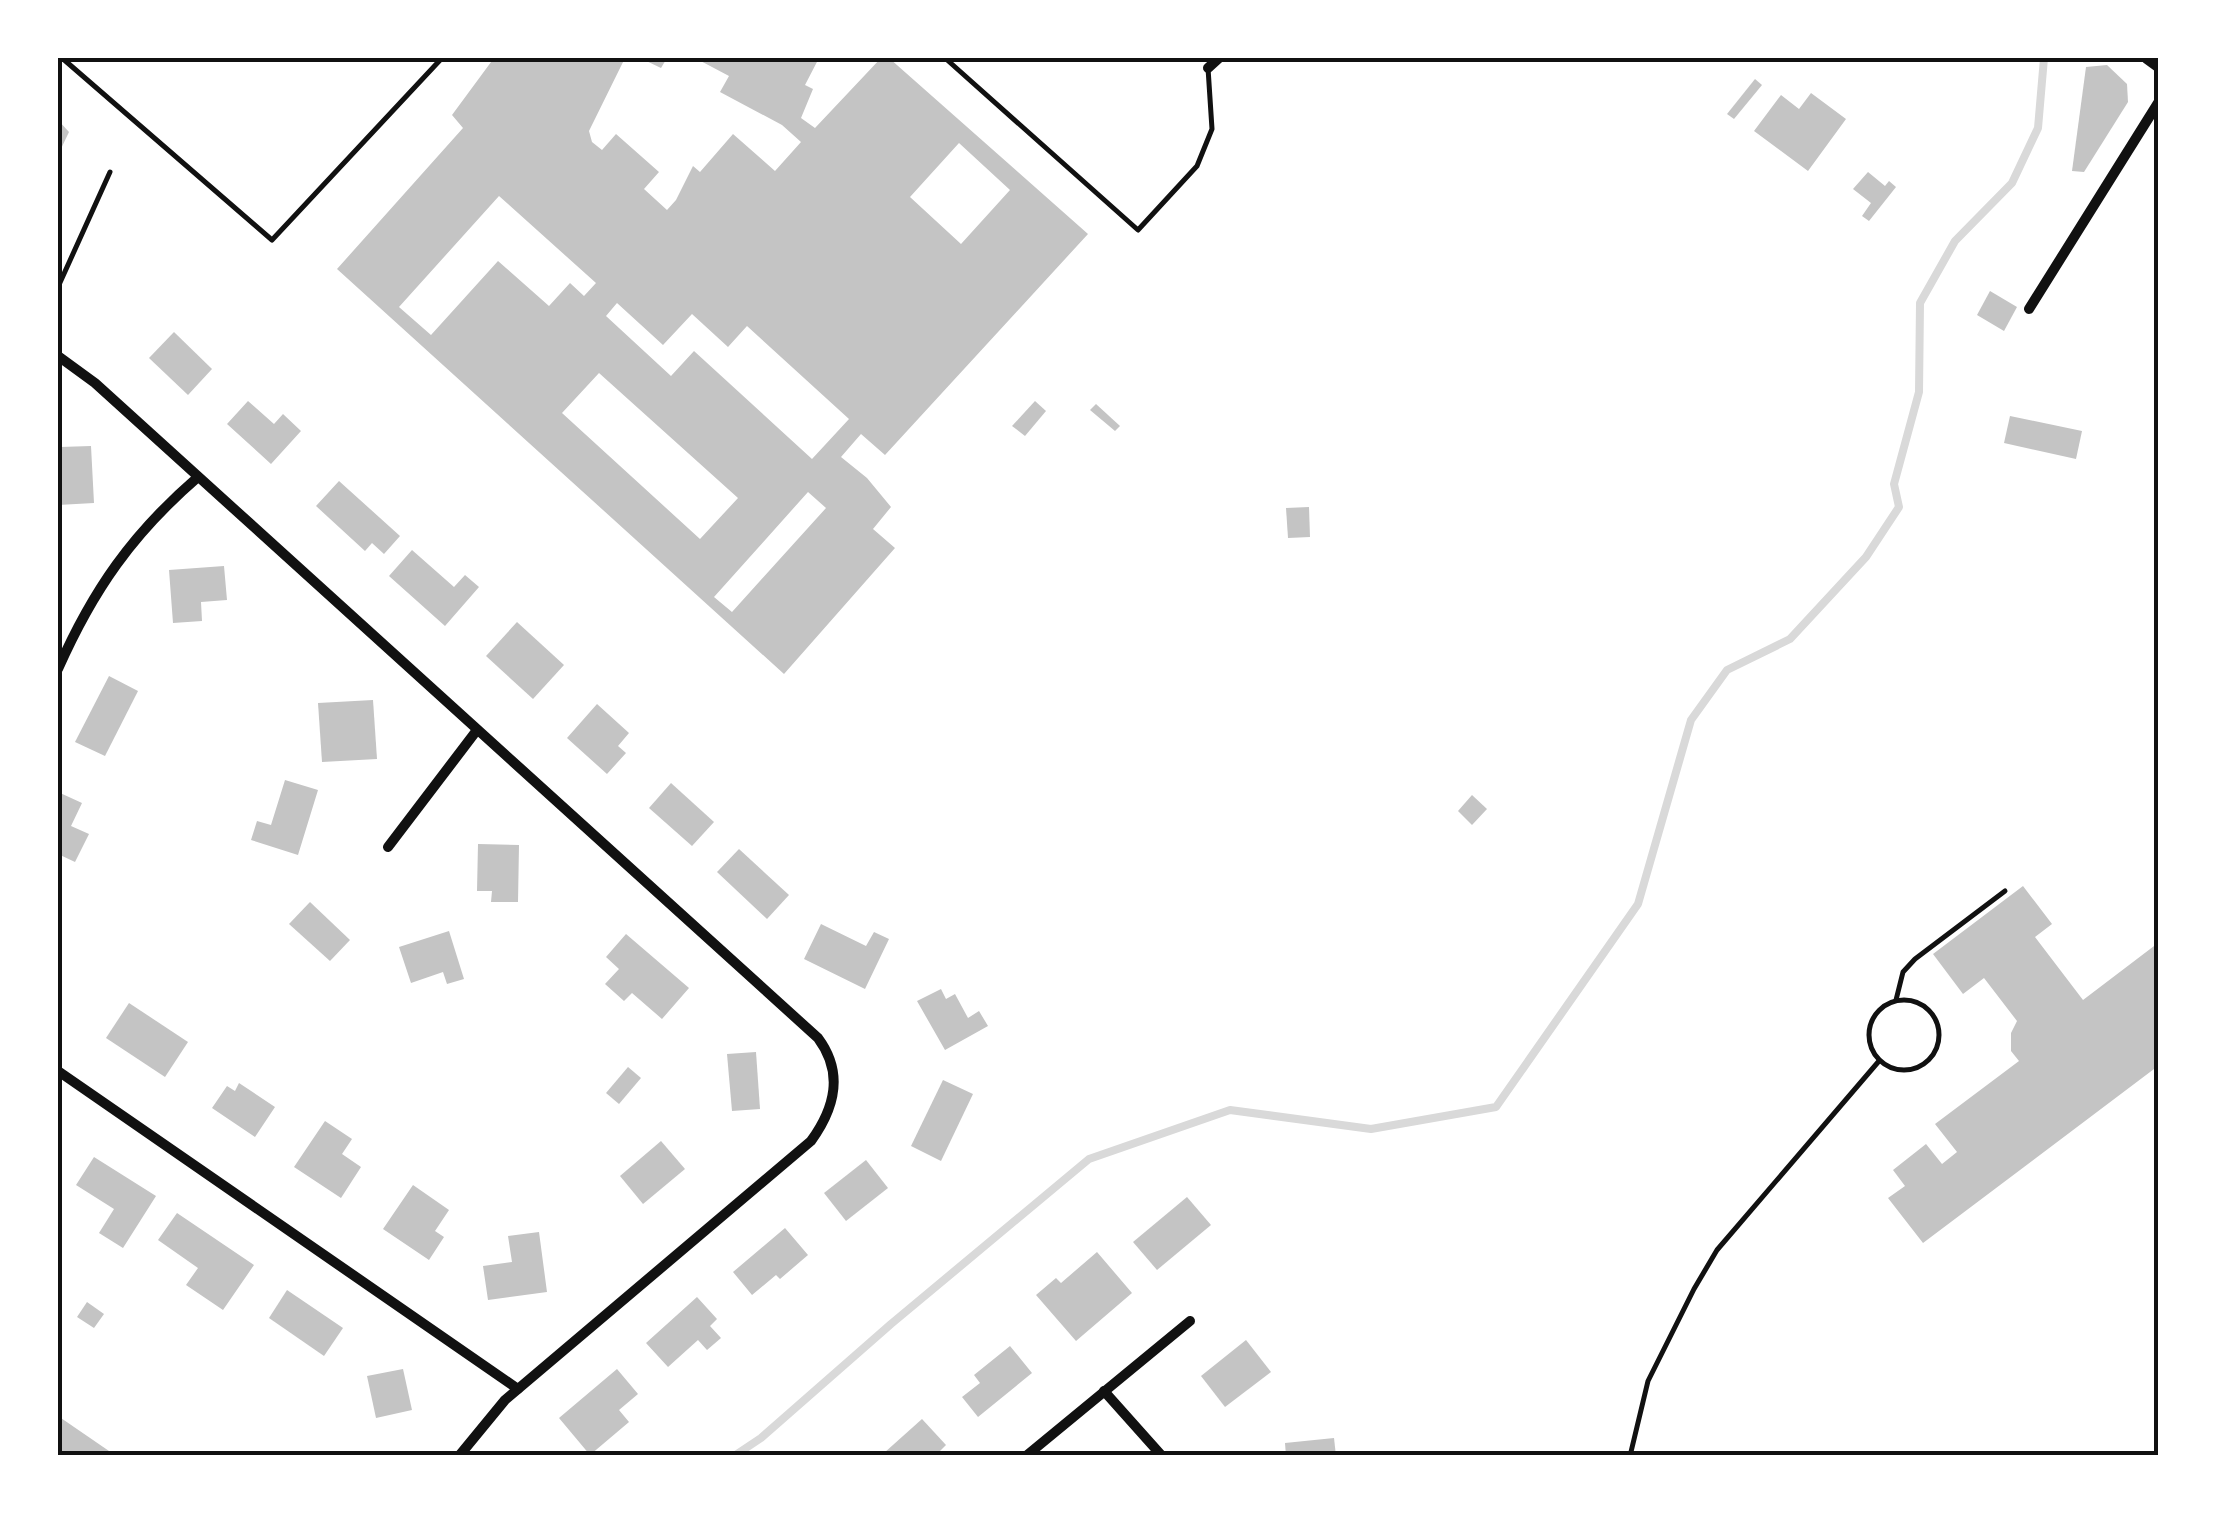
<svg xmlns="http://www.w3.org/2000/svg" width="2216" height="1513" viewBox="0 0 2216 1513" font-family="'Libre Baskerville',serif">
<style>
.lines{fill:none;stroke-linecap:round;stroke-linejoin:round}
.stream{stroke:#d9d9d9;stroke-width:8}
.building{fill:#c4c4c4;fill-rule:evenodd}
.service{stroke:#111;stroke-width:5}
.minor{stroke:#111;stroke-width:10}
.tertiary{stroke:#111;stroke-width:12}
.neatline{fill:none;stroke:#111;stroke-width:4}
</style>
<rect width="100%" height="100%" fill="#fff"/>
<g class="lines">
<!-- stream -->
<path class="stream" d="M734,1456L761,1438L891,1324L1089,1159L1230,1110L1371,1129L1496,1107L1638,904L1691,720L1727,670L1790,639L1866,557L1899,507L1894,484L1919,392L1920,303L1955,241L2012,183L2038,128L2044,58"/>
</g>
<!-- building -->
<g class="building">
<path d="M494,58H625L589,131L592,142L602,150L616,134L659,172L644,189L667,210L676,200L693,166L700,172L733,134L775,171L801,142L782,125L720,92L729,76L695,58H819L805,85L813,89L801,118L815,128L881,58H889L1088,234L885,455L861,434L841,457L867,478L891,507L873,529L895,548L784,674L337,269L463,128L452,115ZM959,143L1010,190L961,244L910,197ZM499,196L596,283L584,296L570,283L549,306L498,261L431,335L399,307ZM617,303L663,345L692,314L728,347L747,326L849,419L812,459L694,351L671,376L606,316ZM599,373L738,498L700,539L562,413ZM808,492L826,508L732,612L714,597Z"/>
<path d="M640,58H667L661,68Z"/>
<path d="M2107,65L2127,84L2128,102L2084,172L2072,171L2086,67Z"/>
<path d="M1755,79L1762,85L1734,119L1727,114Z"/>
<path d="M1811,93L1846,119L1808,171L1754,131L1781,95L1799,109Z"/>
<path d="M58,120L69,132L58,155Z"/>
<path d="M1868,172L1885,186L1889,181L1896,187L1869,221L1862,216L1871,203L1853,189Z"/>
<path d="M1990,291L2017,307L2004,331L1977,315Z"/>
<path d="M174,332L212,369L188,395L149,358Z"/>
<path d="M248,401L274,424L283,414L301,431L271,464L227,424Z"/>
<path d="M1035,401L1046,411L1025,436L1012,426Z"/>
<path d="M1096,404L1120,426L1115,431L1090,410Z"/>
<path d="M2010,416L2082,431L2076,459L2004,443Z"/>
<path d="M91,446L94,503L58,505V476H61L60,447Z"/>
<path d="M339,481L400,536L384,554L372,543L365,551L316,506Z"/>
<path d="M1309,507L1310,537L1288,538L1286,508Z"/>
<path d="M412,550L454,587L465,575L479,587L445,626L389,576Z"/>
<path d="M224,566L227,600L201,602L202,621L173,623L169,570Z"/>
<path d="M517,622L564,665L533,699L486,656Z"/>
<path d="M109,676L138,691L105,756L75,742Z"/>
<path d="M373,700L377,759L322,762L318,703Z"/>
<path d="M597,704L629,733L618,746L626,753L607,774L567,738Z"/>
<path d="M285,780L318,790L298,855L251,840L257,821L271,825Z"/>
<path d="M671,783L714,822L692,846L649,808Z"/>
<path d="M58,792L82,803L71,826L89,834L75,862L58,854Z"/>
<path d="M1472,795L1487,809L1472,825L1458,811Z"/>
<path d="M478,844L519,845L518,902H491L492,891H477Z"/>
<path d="M739,849L789,895L767,919L717,872Z"/>
<path d="M2023,886L2052,924L2035,937L2083,1000L2158,943V1066L1923,1243L1888,1198L1905,1186L1893,1170L1926,1144L1942,1164L1957,1152L1935,1124L2019,1061L2011,1051V1033L2017,1021L1984,978L1963,994L1933,954Z"/>
<path d="M310,902L350,940L330,961L289,924Z"/>
<path d="M821,924L866,946L874,932L889,939L865,989L804,959Z"/>
<path d="M449,931L464,979L447,984L443,972L411,983L399,947Z"/>
<path d="M626,934L689,988L662,1019L632,993L624,1001L605,984L619,969L606,957Z"/>
<path d="M941,989L946,999L955,994L968,1018L979,1011L988,1026L945,1050L917,1001Z"/>
<path d="M129,1003L188,1042L165,1077L106,1038Z"/>
<path d="M756,1052L760,1109L732,1111L727,1054Z"/>
<path d="M628,1067L641,1078L619,1104L606,1093Z"/>
<path d="M943,1080L973,1094L941,1161L911,1146Z"/>
<path d="M239,1083L275,1107L255,1137L212,1108L227,1086L235,1091Z"/>
<path d="M325,1121L352,1139L342,1154L361,1167L341,1198L294,1167Z"/>
<path d="M661,1141L685,1169L643,1204L620,1176Z"/>
<path d="M94,1157L156,1196L123,1248L99,1233L114,1209L76,1185Z"/>
<path d="M866,1160L888,1188L846,1221L824,1193Z"/>
<path d="M413,1185L449,1210L435,1231L444,1237L429,1260L383,1229Z"/>
<path d="M1187,1197L1211,1225L1157,1270L1133,1242Z"/>
<path d="M177,1213L254,1265L223,1310L186,1285L198,1268L158,1240Z"/>
<path d="M785,1228L808,1255L780,1279L776,1275L752,1295L733,1272Z"/>
<path d="M539,1232L547,1292L488,1300L483,1266L512,1262L508,1236Z"/>
<path d="M1097,1252L1132,1293L1076,1341L1036,1295L1056,1278L1061,1283Z"/>
<path d="M287,1290L343,1328L324,1356L269,1318Z"/>
<path d="M697,1297L717,1319L710,1326L721,1338L707,1350L698,1340L668,1367L646,1343Z"/>
<path d="M87,1302L104,1314L94,1328L77,1317Z"/>
<path d="M1246,1340L1271,1372L1225,1407L1201,1376Z"/>
<path d="M1010,1346L1032,1373L978,1417L962,1397L980,1383L974,1375Z"/>
<path d="M403,1369L412,1410L376,1418L367,1376Z"/>
<path d="M617,1369L638,1394L619,1410L629,1422L590,1455L559,1418Z"/>
<path d="M58,1416L109,1451L106,1456H58Z"/>
<path d="M922,1419L946,1445L935,1456H885L884,1453Z"/>
<path d="M1334,1438L1336,1456H1286L1285,1443Z"/>
</g>
<g class="lines">
<!-- service -->
<g class="service">
<path d="M62,58L272,240L442,58"/>
<path d="M945,58L1138,230L1197,166L1212,129L1208,68"/>
<path d="M58,287L110,172"/>
<circle cx="1904" cy="1035" r="35"/>
<path d="M1896,1000L1903,972L1915,959L2005,891"/>
<path d="M1630,1456L1648,1381L1694,1289L1717,1250L1879,1061"/>
</g>
<!-- minor -->
<g class="minor">
<path d="M1208,68L1219,58"/>
<path d="M2029,309L2158,103"/>
<path d="M58,356L95,383L818,1038C844,1073 835,1108 811,1141L505,1400L459,1456"/>
<path d="M58,669C93,590 132,534 198,477"/>
<path d="M388,847L477,730"/>
<path d="M58,1071L518,1389"/>
<path d="M1104,1391L1162,1456"/>
<path d="M1026,1456L1190,1321"/>
</g>
<!-- tertiary -->
<path class="tertiary" d="M2147,58L2158,66"/>
</g>
<!-- border -->
<rect width="2216" height="1513" fill="none" stroke="#ffffff" stroke-width="120"/>
<rect x="60" y="60" width="2096" height="1393" class="neatline"/>
</svg>
